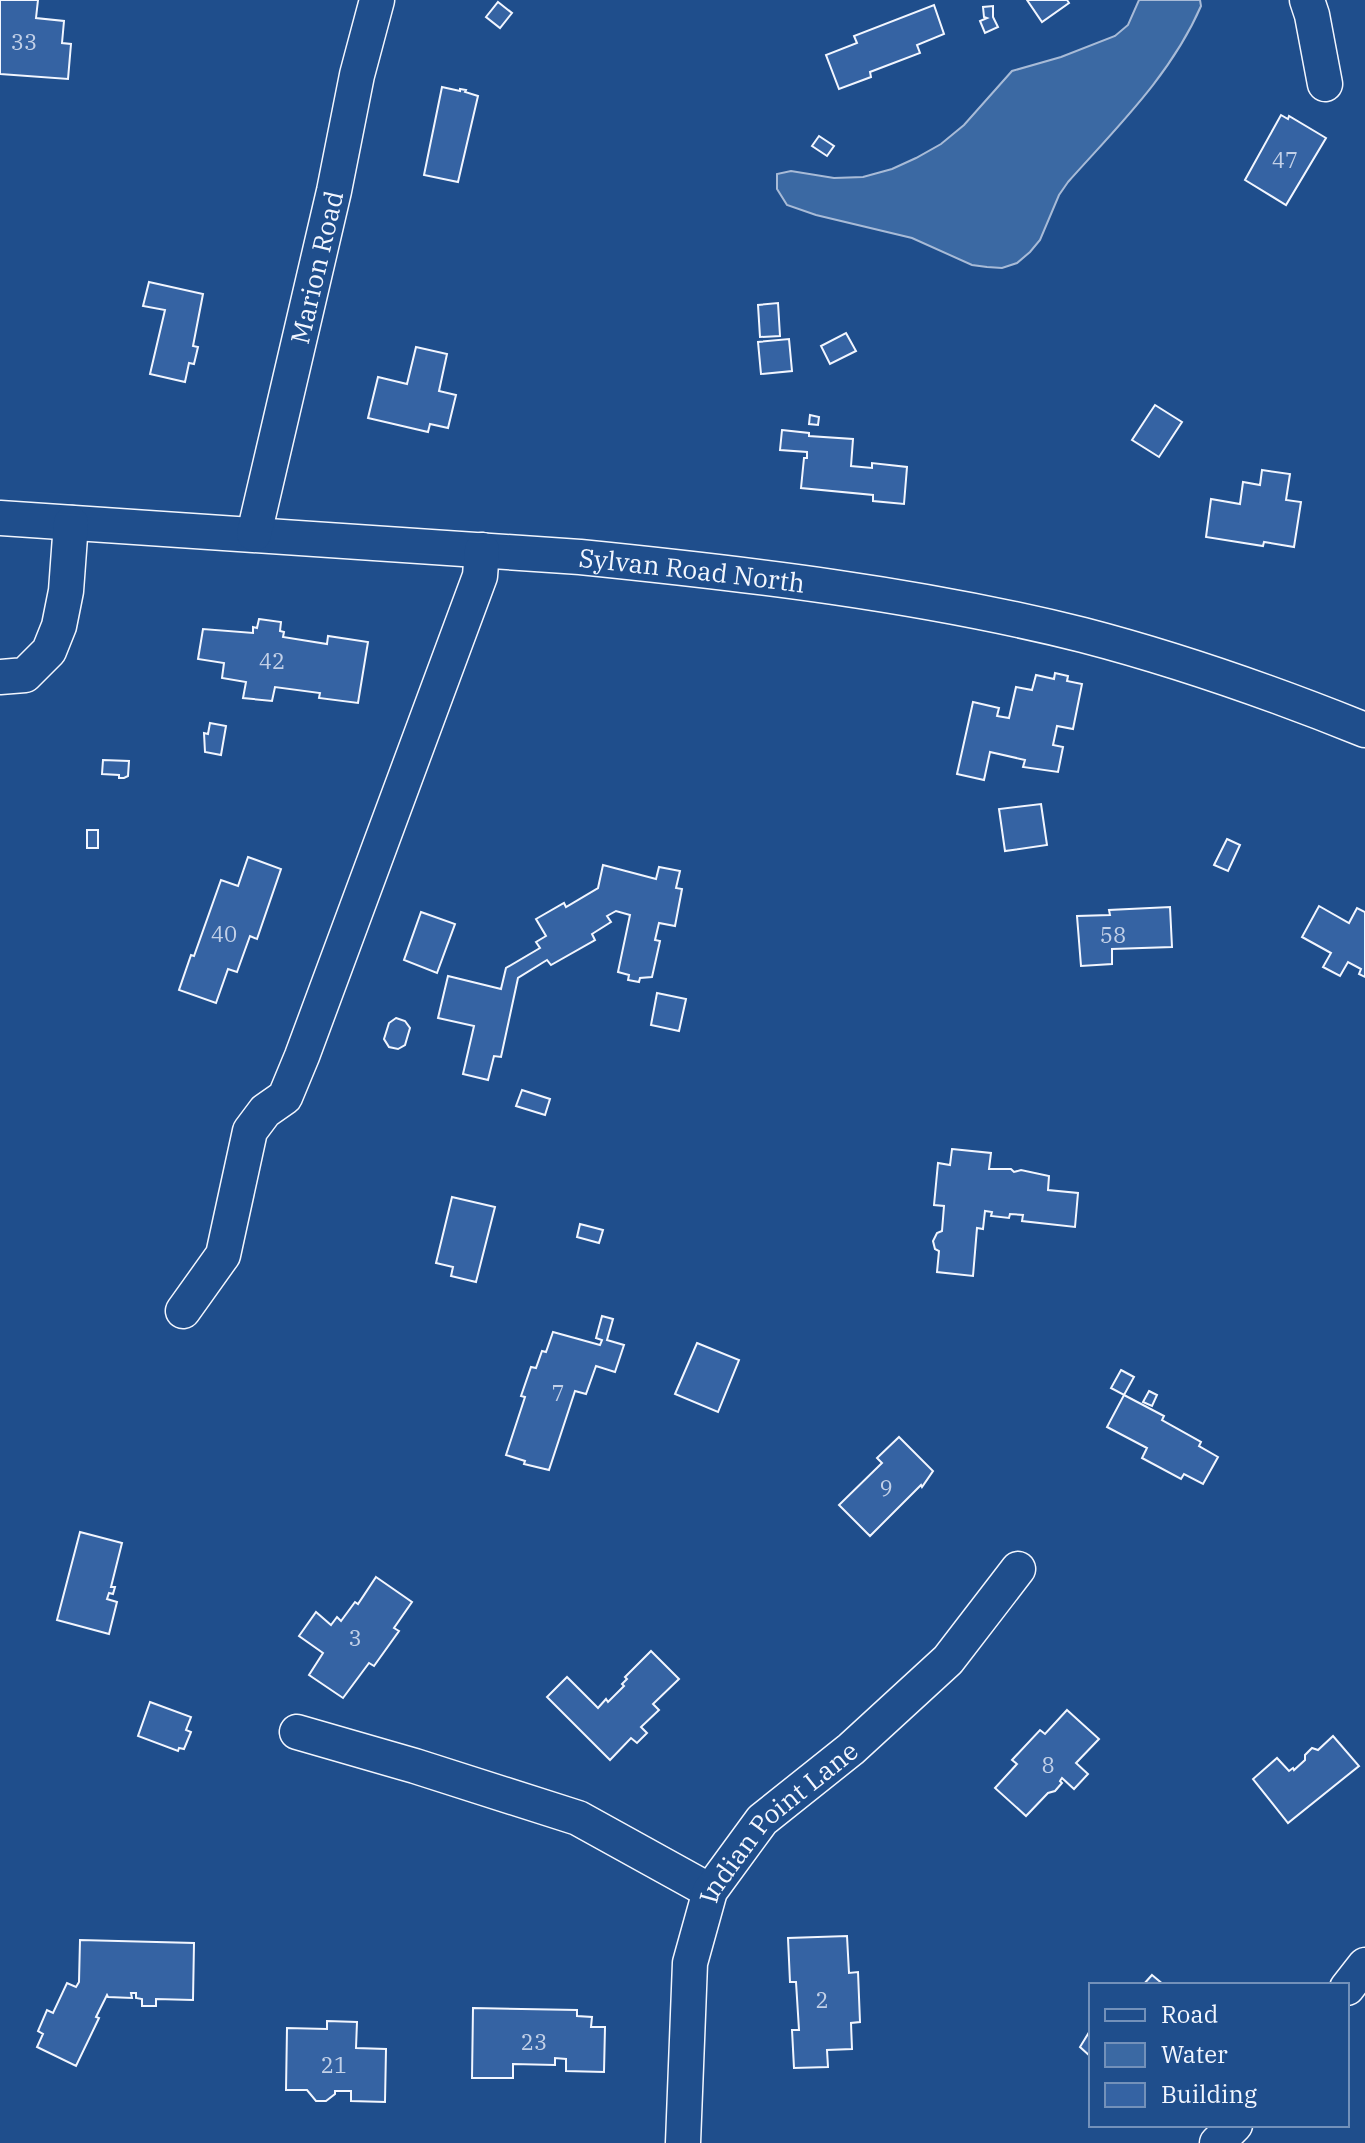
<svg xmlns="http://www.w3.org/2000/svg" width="1365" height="2143" viewBox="0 0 1365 2143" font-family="'IBM Plex Serif',serif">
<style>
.water{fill:#3b69a3;stroke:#a8bbd7;stroke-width:2}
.building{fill:#3563a3;stroke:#f2f6ff;stroke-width:2}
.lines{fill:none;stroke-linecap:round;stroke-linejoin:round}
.minor-casing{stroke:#f2f6ff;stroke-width:37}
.minor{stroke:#1f4e8c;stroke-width:34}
.labels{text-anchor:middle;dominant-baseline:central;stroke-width:6;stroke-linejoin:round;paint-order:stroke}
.number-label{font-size:22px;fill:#c3d1e8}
.street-label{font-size:26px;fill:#f2f6ff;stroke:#1f4e8c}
</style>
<rect width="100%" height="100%" fill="#1f4e8c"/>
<!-- water -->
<path class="water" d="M1139,0H1200L1201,6C1171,75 1117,127 1068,182L1059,195L1040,240L1030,252L1017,263L1002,268L987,267L972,265L912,238L816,215L787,205L777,189V174L791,171L834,178L863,177L892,169L916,158L941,144L964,125L1012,71L1061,57L1115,36L1128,25Z"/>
<!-- building -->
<g class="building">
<path d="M0,0H38L36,18L64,21L62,43L71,44L68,79L0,74Z"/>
<path d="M1027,0H1067L1069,3L1042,22Z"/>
<path d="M498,2L512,13L500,28L486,17Z"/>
<path d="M934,5L944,34L917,45L920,53L870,72L871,77L839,89L826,55L857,43L854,36Z"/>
<path d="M993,6V17L998,27L985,33L980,21L987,18L984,17L983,7Z"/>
<path d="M442,87L460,91V89L466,90L465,92L478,96L458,182L424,175Z"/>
<path d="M1281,115L1288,119L1289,116L1326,138L1286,205L1245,180Z"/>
<path d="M819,136L834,146L827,156L812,146Z"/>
<path d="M149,282L203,294L193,346L198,347L194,364L189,363L185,382L150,374L165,310L143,306Z"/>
<path d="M778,303L780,336L760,337L758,305Z"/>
<path d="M846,333L856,351L830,364L821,346Z"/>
<path d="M789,339L792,371L761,374L758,342Z"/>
<path d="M416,347L447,354L439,391L456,395L448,428L430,424L428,432L368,418L378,377L407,384Z"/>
<path d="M1155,405L1182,422L1159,457L1132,440Z"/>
<path d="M810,415L819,417L818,425L809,424Z"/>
<path d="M782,430L809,433V436L853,439L851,466L872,468V463L907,467L904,504L873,501V495L801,488L804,458H807V452L780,450Z"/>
<path d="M1262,470L1290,474L1286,500L1301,502L1294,547L1264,542L1263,546L1206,537L1211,499L1240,504L1243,482L1260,485Z"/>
<path d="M259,619L281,622L280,631L284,632L283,637L327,644L328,636L368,642L358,703L319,698L320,693L275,687L272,701L243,698L246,682L222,678L224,663L198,659L203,629L253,633V627L257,628Z"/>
<path d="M1055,673L1068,676L1067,681L1082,684L1073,729L1057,726L1053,745L1063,747L1058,772L1023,767L1025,760L990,752L984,780L957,774L973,702L999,708L997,716L1009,718L1016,687L1032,690L1036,675L1054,679Z"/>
<path d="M210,723L226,726L221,755L205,752L204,733L208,734Z"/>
<path d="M103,760L129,761L128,776L124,778H119V775L102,774Z"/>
<path d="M1041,804L1047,845L1005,851L999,809Z"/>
<rect x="87" y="830" width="11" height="18"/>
<path d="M1227,839L1240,845L1228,871L1214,865Z"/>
<path d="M248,857L281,869L257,939L250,936L237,972L228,969L216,1003L179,990L191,955L194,956L221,880L238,886Z"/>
<path d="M603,865L656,879L659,867L680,871L676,888L682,889L675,926L659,923L655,940L660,941L652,977L640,978L639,982L628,980L629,975L618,972L630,915L616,911L607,916L611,922L592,934L595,940L551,965L547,960L518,978L501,1057L494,1056L488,1080L463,1074L474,1026L438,1018L448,976L501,989L506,968L540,948L536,942L546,936L536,919L564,903L566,907L598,888Z"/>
<path d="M1319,906L1349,923L1357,908L1365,912V977L1359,974L1361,969L1348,962L1340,976L1323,967L1331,953L1302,937Z"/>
<path d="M1170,907L1172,947L1112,949V964L1081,966L1077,916L1110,915L1109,910Z"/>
<path d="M421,912L455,924L437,973L404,960Z"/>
<path d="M657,993L686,999L679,1031L651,1025Z"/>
<path d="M396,1018L405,1021L410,1028L405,1045L398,1049L389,1047L384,1039L389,1023Z"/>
<path d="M522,1090L550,1099L545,1115L516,1106Z"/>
<path d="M952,1149L991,1153L989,1169H1011L1014,1172L1021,1170L1049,1176L1048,1190L1078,1193L1075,1227L1022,1221L1023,1215L1010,1214L1009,1218L991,1216L992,1212L985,1211L983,1229L977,1228L973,1276L937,1272L939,1251L935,1249L933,1241L937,1233L942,1231L944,1206L934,1205L938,1163L950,1165Z"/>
<path d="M452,1197L495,1207L476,1282L451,1276L453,1267L436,1263Z"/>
<path d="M580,1224L603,1230L599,1243L577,1237Z"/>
<path d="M602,1316L613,1319L607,1340L624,1345L615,1372L596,1366L586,1394L575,1391L549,1470L524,1464L525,1461L506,1455L525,1397L521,1396L531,1367L536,1368L542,1351L546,1352L553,1332L600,1345L602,1340L596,1338Z"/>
<path d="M697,1343L739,1360L718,1412L675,1394Z"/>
<path d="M1121,1370L1134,1377L1124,1395L1111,1388Z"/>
<path d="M1149,1391L1157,1395L1152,1406L1143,1402Z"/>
<path d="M1124,1395L1164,1416L1162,1420L1201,1442L1199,1446L1218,1457L1203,1484L1184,1474L1181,1479L1142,1458L1147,1448L1107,1427Z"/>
<path d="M899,1437L933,1471L922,1487L921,1485L870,1536L839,1505L882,1463L877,1458Z"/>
<path d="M80,1532L122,1543L111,1587H115L113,1594L109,1593L107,1599L117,1602L109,1634L57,1620Z"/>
<path d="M376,1577L412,1602L394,1628L399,1631L374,1666L369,1663L343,1698L309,1675L323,1653L299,1636L316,1612L331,1625L337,1617L341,1621L355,1602L358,1604Z"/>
<path d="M651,1651L679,1679L653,1704L659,1710L641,1727L647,1733L637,1743L631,1738L610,1760L547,1697L567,1677L598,1708L606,1699L608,1702L624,1686L622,1684L627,1679L625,1677Z"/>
<path d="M150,1702L191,1717L186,1730L191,1732L184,1749L179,1748L178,1751L138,1736Z"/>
<path d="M1067,1710L1099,1739L1076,1763L1088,1774L1074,1789L1062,1778L1060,1781L1062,1783L1055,1791L1048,1793L1026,1816L995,1788L1017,1764L1012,1760L1040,1730L1045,1734Z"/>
<path d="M1333,1736L1359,1766L1288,1823L1253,1779L1277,1758L1289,1771L1293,1768L1294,1770L1305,1760V1755L1312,1748L1318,1750Z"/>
<path d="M847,1936L849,1973L858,1972L860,2022L851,2023L852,2049L827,2050L828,2067L794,2068L792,2030H799L796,1982H790L788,1938Z"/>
<path d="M80,1940L194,1943L193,2000L156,1999V2006H142V1999L136,1998V1993H131L132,1998L108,1997L107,1995L96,2017L99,2018L76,2066L37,2047L43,2034L38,2031L47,2010L53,2013L67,1983L76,1987L79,1982Z"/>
<path d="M1152,1975L1164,1985H1143Z"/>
<path d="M473,2008L577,2010V2016L592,2017L591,2027H605L604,2072L566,2071V2059L555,2058V2065L513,2064V2078H472Z"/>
<path d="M327,2021L357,2022L356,2048L386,2049L385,2102L351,2101V2091H335V2094L326,2101H316L307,2090H286L287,2028L327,2029Z"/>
<path d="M1091,2029V2057L1080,2047Z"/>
</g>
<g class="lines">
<defs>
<g id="minor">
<path d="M1307,0L1312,15L1325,84"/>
<path id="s1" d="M0,518L580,557C748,574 919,594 1083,635C1179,660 1273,693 1365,730"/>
<path id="s2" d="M254,534L334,191L357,75L377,0"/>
<path d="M0,677L25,675L49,651L59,626L66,591L71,523"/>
<path d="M183,1311L223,1255L250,1131L265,1111L285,1097L302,1056L480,576L482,550"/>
<path d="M297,1732L415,1766L578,1818L710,1891"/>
<path d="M1347,1988L1365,1965"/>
<path id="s3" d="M683,2143L690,1963L710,1891L762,1820L851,1749L948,1660L1018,1569"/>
<path d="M1217,2143L1235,2125"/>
</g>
</defs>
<!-- minor casing -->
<use href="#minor" class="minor-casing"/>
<!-- minor -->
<use href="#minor" class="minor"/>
</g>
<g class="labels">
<!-- number labels -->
<g class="number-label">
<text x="24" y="41">33</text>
<text x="1285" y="159">47</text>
<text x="272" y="660">42</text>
<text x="224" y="933">40</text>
<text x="1113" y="934">58</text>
<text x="558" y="1392">7</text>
<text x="886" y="1487">9</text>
<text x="355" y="1637">3</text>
<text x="1048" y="1764">8</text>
<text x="822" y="1999">2</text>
<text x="534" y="2041">23</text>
<text x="334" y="2064">21</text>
</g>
<!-- street labels -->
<g class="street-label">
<text stroke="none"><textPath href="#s2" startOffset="274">Marion Road</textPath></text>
<text stroke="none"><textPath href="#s1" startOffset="694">Sylvan Road North</textPath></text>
<text stroke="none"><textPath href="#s3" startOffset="352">Indian Point Lane</textPath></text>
</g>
</g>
<!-- legend -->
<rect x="1089" y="1983" width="260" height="144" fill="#1f4e8c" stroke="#7391ba" stroke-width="2"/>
<rect x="1105" y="2009" width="40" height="12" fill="#1f4e8c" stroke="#7391ba" stroke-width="2"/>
<text x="1161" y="2023" font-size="24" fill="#f2f6ff">Road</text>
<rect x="1105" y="2043" width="40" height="24" fill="#3b69a3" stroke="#7391ba" stroke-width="2"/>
<text x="1161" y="2063" font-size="24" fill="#f2f6ff">Water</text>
<rect x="1105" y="2083" width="40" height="24" fill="#3563a3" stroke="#7391ba" stroke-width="2"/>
<text x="1161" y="2103" font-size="24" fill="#f2f6ff">Building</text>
</svg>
